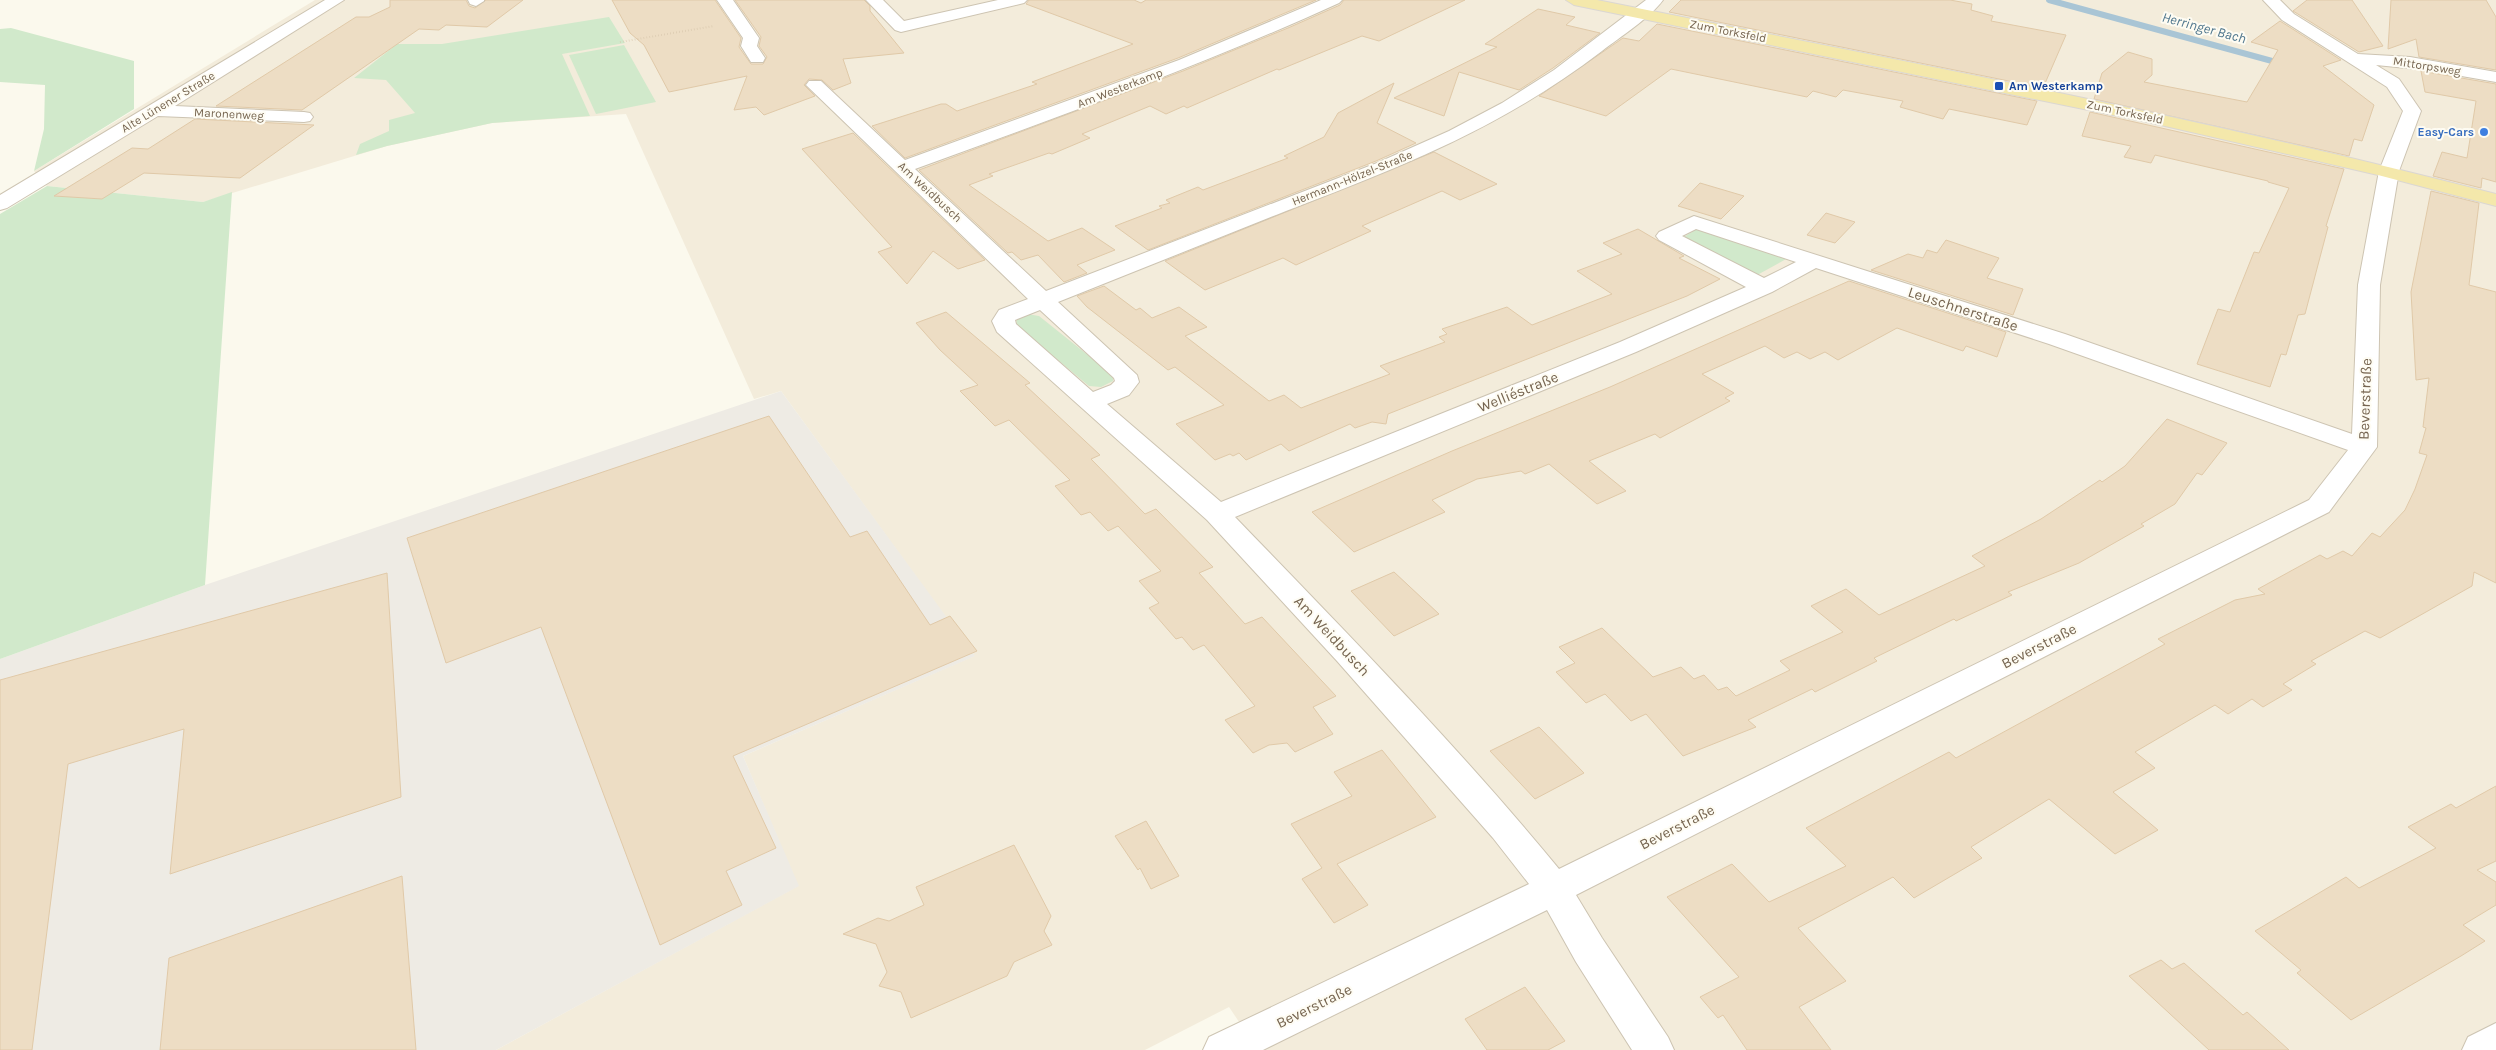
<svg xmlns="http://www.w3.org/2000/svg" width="2496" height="1050" viewBox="0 0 2496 1050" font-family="Karla,sans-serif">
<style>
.residential{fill:#f3ecdb}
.industrial{fill:#eeebe4}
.green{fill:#d1e9cb}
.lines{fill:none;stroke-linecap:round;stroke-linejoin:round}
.stream{stroke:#a9c5d5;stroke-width:6}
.building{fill:#edddc4;stroke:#e0c9a8}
.minor-casing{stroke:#cdc4b2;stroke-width:2}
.major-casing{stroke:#dbd7d2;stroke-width:2}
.path{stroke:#d4c3a9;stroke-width:2;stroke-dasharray:0.5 2.5;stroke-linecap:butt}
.minor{fill:#fff;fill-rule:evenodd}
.major{fill:#f4e8ab;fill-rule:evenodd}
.transit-dot{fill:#1a4fb4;stroke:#fefcf3;stroke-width:2}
.shop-dot{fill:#3f7fe0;stroke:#fefcf3;stroke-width:2}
.labels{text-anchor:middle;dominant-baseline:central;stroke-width:4;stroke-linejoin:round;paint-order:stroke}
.far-street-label{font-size:12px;fill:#766550;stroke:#fefcf3}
.far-transit-label{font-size:12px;font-weight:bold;fill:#164399;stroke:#fefcf3;text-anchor:start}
.far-shop-label{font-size:12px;font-weight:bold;fill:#366cbe;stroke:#fefcf3;text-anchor:end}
.far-water-label{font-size:14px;font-style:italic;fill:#4f768d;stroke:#fefcf3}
.street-label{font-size:15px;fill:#766550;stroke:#fefcf3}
</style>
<rect width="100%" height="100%" fill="#fbf9ed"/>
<!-- residential -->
<path class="residential" d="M315,0H2496V1050H1258L1229,1007L1145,1050H496L798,886L743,756L974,656L781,391L754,399L626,114L492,123L387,146L203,202L47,186L34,171Z"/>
<!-- industrial -->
<path class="industrial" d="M781,391L975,656L743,756L799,886L496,1050H0V659L205,585Z"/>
<!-- green -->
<g class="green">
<path d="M609,17L625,43L562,54L590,116L492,123L387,146L356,155L360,144L389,131V120L415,113L386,80L354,78L397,44H442Z"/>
<path d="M11,28L134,61V109L34,171L44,129L45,85L0,82V29Z"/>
<path d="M624,45L656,102L596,114L569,55Z"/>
<path d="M47,186L203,202L232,192L205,585L0,659V214Z"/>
<path d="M1695,230H1701L1788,258L1759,274H1753L1684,237Z"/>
<path d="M1027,314L1039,316L1109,372L1113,376V381L1101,387L1089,386L1016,325L1017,318Z"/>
</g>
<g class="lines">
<!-- stream -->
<path class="stream" d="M2049,0L2283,64"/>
</g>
<!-- building -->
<g class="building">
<path d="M390,0H466L469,6L475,8L486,0H523L487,27L446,25L439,30L419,29L302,110L216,106L356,17H369L390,7Z"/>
<path d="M612,0H715L741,38L739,47L751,64H763L767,57L759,46L761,37L735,0H864L870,6V11L904,53L843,59L851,83L833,90L822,80L809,79L804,85L815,96L764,115L756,107L734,110L747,76L669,92L644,45L630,33Z"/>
<path d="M1029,0H1134L1141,3L1146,0H1316L1178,58L905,158L872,126L941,104H946L957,111L1037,84L1032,82L1133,44L1026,4Z"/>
<path d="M1344,0H1465L1379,41L1362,36L1279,70L1277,69L1187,108L1184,106L1166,114L1150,106L1082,134L1090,138L1052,154L1049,153L989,174L993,176L969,185L1048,241L1082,228L1115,250L1077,265L1087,273L1064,282L1038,255L1021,260L1012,252L1008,253L919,170L1183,71L1288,28L1340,5Z"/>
<path d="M1681,0H1950L1972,4L1971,10L1993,16L1991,21L2066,35L2043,88L1669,12Z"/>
<path d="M2307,0H2352L2383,46L2359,52L2293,11Z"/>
<path d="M2391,0H2486L2496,17V70L2419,57L2416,39L2388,49Z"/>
<path d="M1538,9L1575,17L1566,25L1600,33L1553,68L1519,90L1459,72L1444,116L1394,98L1497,47L1485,44Z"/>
<path d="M2280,21L2341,60L2323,66L2374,105L2362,141L2354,139L2349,156L2094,99L2102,73L2128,52L2152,59V75L2144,82L2247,102L2278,50L2251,42Z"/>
<path d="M1657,24L2037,101L2027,125L1949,109L1943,119L1900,107L1903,101L1843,90L1836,97L1813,91L1807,97L1671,69L1606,116L1539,96L1623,38L1639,41Z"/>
<path d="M2421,71L2496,84V182L2482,178L2481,188L2433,176L2442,152L2467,158L2476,101L2425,92Z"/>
<path d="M1394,83L1377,123L1416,143L1376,161L1148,250L1115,226L1162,208L1159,206L1170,203L1166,200L1198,187L1203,190L1288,158L1284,156L1324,137L1338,113Z"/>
<path d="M2090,112L2344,169L2326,226L2328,227L2305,314L2298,315L2286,355L2281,354L2270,387L2197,364L2218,309L2230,312L2254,252L2259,253L2289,188L2268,182V181L2155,155L2151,163L2124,157L2131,146L2082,136Z"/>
<path d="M195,119L314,125L240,178L144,173L102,199L54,196L132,148L148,149Z"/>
<path d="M853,133L985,260L958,269L933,251L907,284L878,252L892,247L802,149Z"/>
<path d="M1434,152L1497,184L1460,200L1442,191L1362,226L1371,231L1296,265L1283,258L1205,290L1165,261Z"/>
<path d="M1700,183L1744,196L1721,219L1678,206Z"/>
<path d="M2431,191L2479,203L2469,285L2496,292V583L2474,572L2472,586L2380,638L2365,631L2311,661L2316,664L2283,684L2292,690L2263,707L2252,699L2228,714L2215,705L2135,752L2155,768L2113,792L2158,830L2115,854L2049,799L1971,847L1982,858L1914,898L1893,877L1798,928L1846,981L1799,1007L1831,1050H1747L1723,1015L1718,1018L1700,997L1739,977L1667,897L1732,864L1769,902L1846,866L1806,828L1949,752L1956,758L2165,644L2158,639L2235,600L2265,594L2258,589L2320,555L2327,559L2343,551L2352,556L2372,533L2380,537L2405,510L2415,489L2427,455L2419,453L2426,428L2423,427L2429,378L2416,380L2411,292Z"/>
<path d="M1826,213L1855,222L1835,243L1807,235Z"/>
<path d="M1638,229L1684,256L1679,258L1720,279L1687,296L1388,414L1386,424L1372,422L1355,428L1350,424L1289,451L1281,444L1246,460L1239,453L1233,456L1230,454L1215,460L1176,424L1224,405L1175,367L1168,370L1087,307L1077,296L1104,286L1136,310L1140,308L1152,318L1179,307L1207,327L1185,336L1269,401L1284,395L1301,408L1390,374L1380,366L1445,342L1439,337L1447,334L1442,329L1507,307L1532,325L1612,294L1577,271L1622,254L1603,243Z"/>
<path d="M1946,240L1999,258L1987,278L2023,289L2013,315L1871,270L1908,254L1923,258L1927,250L1937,253Z"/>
<path d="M1849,281L2006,332L1997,357L1966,346L1963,351L1897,328L1838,360L1825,352L1810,359L1797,352L1784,358L1765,346L1702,374L1734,393L1725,398L1730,401L1660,438L1655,434L1589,461L1626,491L1597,504L1549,464L1525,474L1521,471L1477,479L1432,500L1445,512L1354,552L1312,512L1452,451L1610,387Z"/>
<path d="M946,312L1030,383L1025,385L1100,455L1091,459L1145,514L1156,509L1213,567L1199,573L1245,624L1262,617L1336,696L1313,707L1333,734L1295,752L1287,743L1269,745L1253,753L1225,720L1255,706L1204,645L1193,650L1182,637L1176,639L1149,608L1159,603L1139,581L1161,571L1118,526L1108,531L1090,512L1081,515L1055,486L1070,480L1009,420L995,426L960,391L978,385L940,350L916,323Z"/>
<path d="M769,416L850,537L867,531L930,625L950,616L977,651L733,756L776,848L726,871L742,905L660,945L541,627L446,663L407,538Z"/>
<path d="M2167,419L2227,443L2202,475L2197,473L2175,504L2141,524L2144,526L2079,563L2008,592L2012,595L1956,621L1954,619L1874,658L1877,661L1815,692L1812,689L1748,720L1756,727L1683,756L1646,714L1631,721L1605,694L1586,703L1556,672L1575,663L1559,647L1602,628L1653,677L1681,667L1694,679L1704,675L1718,690L1727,687L1736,696L1790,670L1780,661L1843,632L1811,606L1846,589L1879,615L1985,566L1972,556L2041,519L2100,480L2102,482L2125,466Z"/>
<path d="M1394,572L1439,614L1394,636L1351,591Z"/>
<path d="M387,573L401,797L170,874L184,729L68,764L32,1050H0V680Z"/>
<path d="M1539,727L1584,773L1535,799L1490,751Z"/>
<path d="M1382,750L1436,817L1337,864L1368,905L1334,923L1302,879L1322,868L1291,824L1352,796L1334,772Z"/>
<path d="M2496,786V861L2477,870L2496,882V905L2463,925L2485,941L2461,956L2351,1020L2297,973L2301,970L2255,931L2346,877L2359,888L2436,848L2408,827L2451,804L2456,808Z"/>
<path d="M1146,821L1179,876L1151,889L1140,868L1138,870L1115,836Z"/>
<path d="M1014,845L1051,916L1044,931L1052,945L1014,962L1007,976L911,1018L901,992L879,986L887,972L876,944L843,934L878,918L889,921L924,905L916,887Z"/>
<path d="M402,876L416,1050H160L169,958Z"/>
<path d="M2161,960L2172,969L2184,963L2243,1015L2247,1012L2289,1050H2209L2129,976Z"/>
<path d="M1525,987L1565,1041L1548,1050H1487L1465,1019Z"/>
</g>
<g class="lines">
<defs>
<g id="minor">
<path d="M325,0H344L175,106L304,112L310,113L313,117L310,121L304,122L158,116L7,208L0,210V195Z"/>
<path d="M468,0H484V1L476,6L470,4Z"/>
<path d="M717,0H733L759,38L757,46L765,58L763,62H751L741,46L743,38Z"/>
<path d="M866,0H883L904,21L998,0H1027L1024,3L901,32L895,30Z"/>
<path d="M1321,0H1342L1339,3C1201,66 1058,117 915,169L1046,291L1377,163L1449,131L1502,103L1554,70L1646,0H1663C1650,18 1620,37 1602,51C1501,128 1403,166 1286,211C1210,241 1134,272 1058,302L1137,375L1139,382L1129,395L1107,404L1221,502L1620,342L1746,287L1659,240L1656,236L1659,232L1694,216L2065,334L2352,434L2358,285L2379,171L2403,111L2387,87L2282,20L2263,0H2280L2294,14L2358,54L2410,57L2496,72V82L2427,70L2376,65L2399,79L2421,111L2399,171L2380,285L2377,447L2329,512L1576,895L1602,938L1668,1037L1674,1050H1632L1576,962L1547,910L1263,1050H1203L1209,1037L1529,884L1493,838L1337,661L1207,520L997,332L992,321L999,310L1028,299L806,85L809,81H821L905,160L1179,60ZM1696,229L1796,262L1764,278L1682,236ZM1816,268L2049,344L2348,450L2309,500L1559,869C1458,746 1346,632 1235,517L1636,352L1772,292ZM1040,310L1114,378L1115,381L1111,385L1093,392L1016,324L1015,320Z"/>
<path d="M2496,1023V1050H2462L2468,1037Z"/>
</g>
<path id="major" d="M1566,0H1597C1898,60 2199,117 2496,194V206L2378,175L2152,123L1574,5Z"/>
</defs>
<!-- minor casing -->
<use href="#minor" class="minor-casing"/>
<!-- major casing -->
<use href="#major" class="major-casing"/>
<!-- path -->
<path class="path" d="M620,42L714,26"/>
<!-- minor -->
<use href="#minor" class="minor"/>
<!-- major -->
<use href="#major" class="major"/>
</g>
<!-- markers -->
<rect class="transit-dot" x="1994" y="81" width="10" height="10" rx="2.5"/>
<circle class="shop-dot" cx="2484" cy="132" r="5"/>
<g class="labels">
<!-- far-street labels -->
<g class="far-street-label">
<text transform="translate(1728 31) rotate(11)">Zum Torksfeld</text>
<text transform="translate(2427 66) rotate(9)">Mittorpsweg</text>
<text transform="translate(1120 88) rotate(-21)">Am Westerkamp</text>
<text transform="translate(168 102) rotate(-31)">Alte Lünener Straße</text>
<text transform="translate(2125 112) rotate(12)">Zum Torksfeld</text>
<text transform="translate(229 114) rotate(3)">Maronenweg</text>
<text transform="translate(1352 178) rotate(-22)">Hermann-Hölzel-Straße</text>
<text transform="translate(930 192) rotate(43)">Am Weidbusch</text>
</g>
<!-- far-transit labels -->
<g class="far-transit-label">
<text x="2009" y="86">Am Westerkamp</text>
</g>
<!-- far-shop labels -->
<g class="far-shop-label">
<text x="2474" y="132">Easy-Cars</text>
</g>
<!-- far-water labels -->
<g class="far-water-label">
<text transform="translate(2204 28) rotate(15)">Herringer Bach</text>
</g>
<!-- street labels -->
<g class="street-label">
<text transform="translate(1963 309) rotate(18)">Leuschnerstraße</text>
<text transform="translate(1518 392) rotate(-22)">Welliéstraße</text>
<text transform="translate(2365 399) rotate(-88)">Beverstraße</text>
<text transform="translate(1332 636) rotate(47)">Am Weidbusch</text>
<text transform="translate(2039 646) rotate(-27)">Beverstraße</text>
<text transform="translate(1677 827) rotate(-27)">Beverstraße</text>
<text transform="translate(1314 1006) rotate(-26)">Beverstraße</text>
</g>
</g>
</svg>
